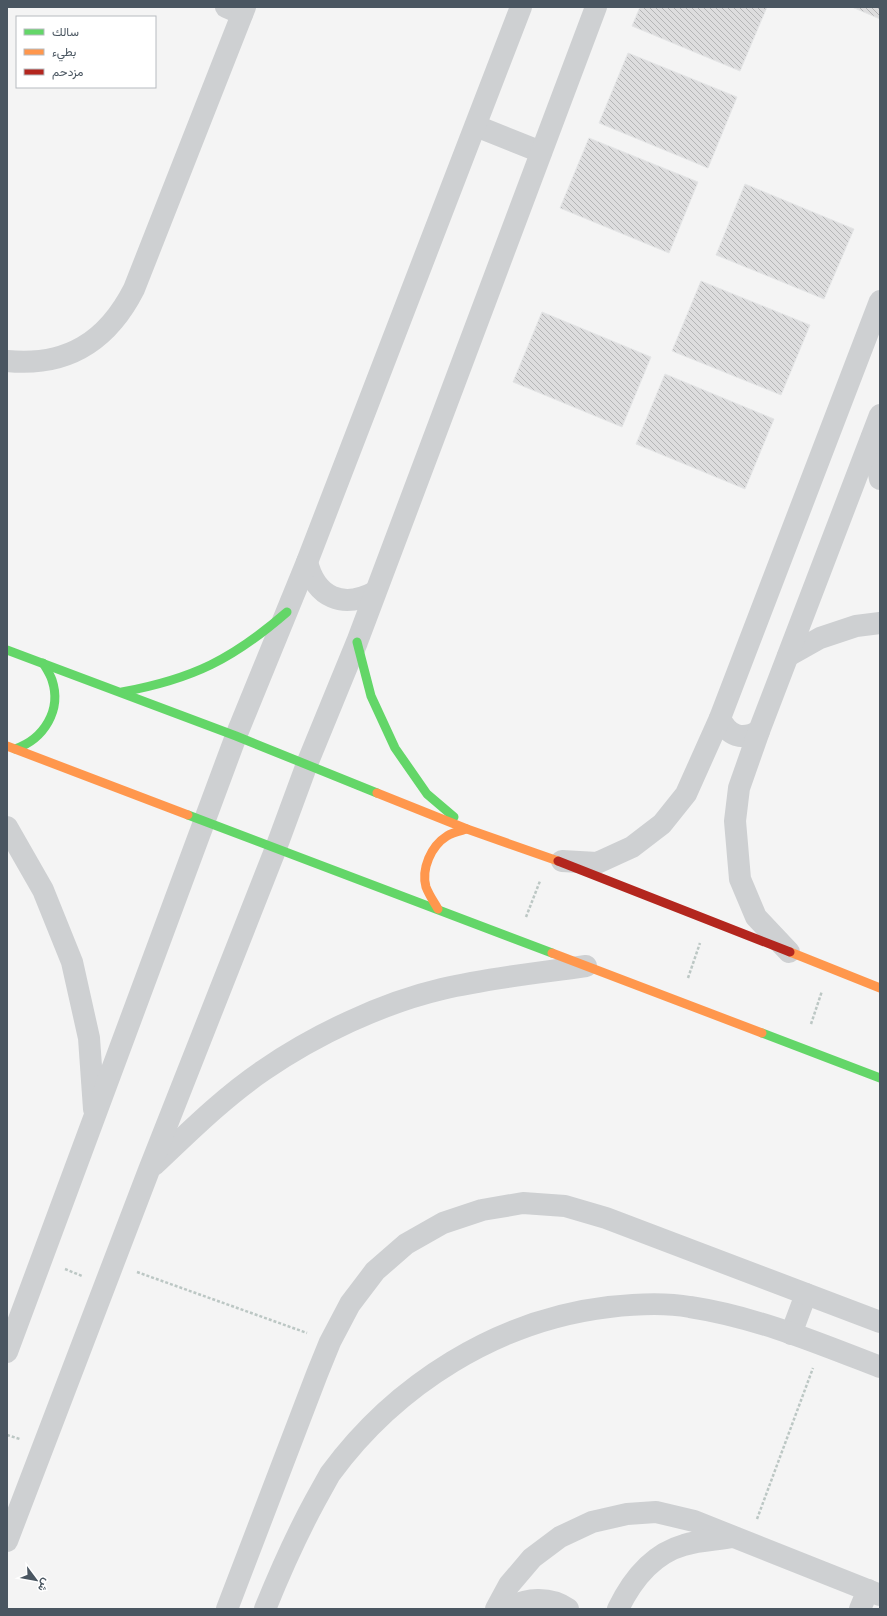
<svg xmlns="http://www.w3.org/2000/svg" width="887" height="1616" viewBox="0 0 887 1616" font-family="'Fira Sans',Vazirmatn,sans-serif">
<style>
.building{fill:url(#building-back-hatch);stroke:#e5e6e7}
.lines{fill:none;stroke-linecap:round;stroke-linejoin:round}
.path{stroke:#bcc7c4;stroke-width:2.5;stroke-dasharray:3 2;stroke-linecap:butt}
.street{stroke:#ced0d2;stroke-width:22}
.fast{stroke:#63d668;stroke-width:9}
.slow{stroke:#ff974d;stroke-width:9}
.jam{stroke:#b3261e;stroke-width:9}
</style>
<defs>
<pattern id="building-back-hatch" width="6" height="6" patternUnits="userSpaceOnUse"><rect width="6" height="6" fill="#ddddde"/><path d="M-1 5l2 2M0 0l6 6M5-1l2 2" fill="none" stroke="#b5b6b7"/></pattern>
</defs>
<rect width="100%" height="100%" fill="#f4f4f4"/>
<!-- building -->
<g class="building">
<path d="M640,7H767L740,71L632,26Z"/>
<path d="M852,7H880V19Z"/>
<path d="M628,53L737,97L708,168L599,123Z"/>
<path d="M589,138L698,182L669,253L560,208Z"/>
<path d="M745,184L854,229L824,299L716,255Z"/>
<path d="M701,281L810,325L781,395L672,351Z"/>
<path d="M542,312L651,357L622,427L513,382Z"/>
<path d="M665,374L774,419L745,489L636,444Z"/>
</g>
<g class="lines">
<!-- path -->
<g class="path">
<path d="M526,917L540,881"/>
<path d="M688,978L700,943"/>
<path d="M811,1024L822,991"/>
<path d="M65,1269L82,1276"/>
<path d="M137,1272L307,1333"/>
<path d="M7,1435L20,1439"/>
<path d="M757,1519L813,1368"/>
</g>
<!-- street -->
<g class="street">
<path d="M226,7L242,14"/>
<path d="M476,126L541,152"/>
<path d="M7,361C67,367 107,342 134,289L245,7"/>
<path d="M872,437L880,479"/>
<path d="M307,562C316,598 343,609 375,592"/>
<path d="M788,656L820,638L856,626L880,623"/>
<path d="M720,718C728,736 742,741 759,731"/>
<path d="M7,827L43,890L72,962L89,1038L94,1109"/>
<path d="M562,861L597,863L632,847L662,824L686,794L720,718L880,301"/>
<path d="M789,952L756,917L740,879L735,821L739,788L759,731L880,415"/>
<path d="M154,1165C189,1132 224,1097 264,1070C315,1035 382,1003 442,989C489,978 538,973 586,966"/>
<path d="M791,1334L806,1294"/>
<path d="M7,1352L236,736L307,562L521,7"/>
<path d="M7,1541L149,1170L276,848L307,764L357,642L596,7"/>
<path d="M227,1609L317,1374L330,1342L350,1304L375,1271L406,1244L443,1223L482,1210L523,1203L565,1206L606,1218L880,1322"/>
<path d="M265,1609C280,1572 296,1536 315,1501C320,1492 325,1483 330,1474C396,1384 498,1320 609,1307C635,1304 663,1302 690,1307C756,1317 818,1343 880,1367"/>
<path d="M496,1609L509,1585L532,1558L560,1537L592,1522L627,1514L656,1512L694,1521L880,1595"/>
<path d="M507,1609C525,1598 550,1596 568,1609"/>
<path d="M618,1609C632,1580 652,1554 684,1545C700,1540 717,1540 733,1537"/>
<path d="M860,1609L868,1590"/>
</g>
<!-- fast -->
<g class="fast">
<path d="M357,642L371,696L395,748L427,794L454,817"/>
<path d="M7,650L236,736L377,793"/>
<path d="M122,692C193,679 233,659 287,612"/>
<path d="M15,749C44,739 62,710 52,680C50,674 46,668 43,663"/>
<path d="M188,815L552,953"/>
<path d="M762,1033L880,1078"/>
</g>
<!-- slow -->
<g class="slow">
<path d="M7,746L188,815"/>
<path d="M377,793L467,829L558,861"/>
<path d="M438,909C434,902 429,895 426,887C421,869 431,846 447,836C453,832 460,831 467,829"/>
<path d="M790,952L880,988"/>
<path d="M552,953L762,1033"/>
</g>
<!-- jam -->
<path class="jam" d="M558,861L790,952"/>
</g>
<!-- border -->
<rect width="887" height="1616" fill="none" stroke="#4a5661" stroke-width="16"/>
<!-- legend -->
<rect x="16" y="16" width="140" height="72" fill="#ffffff" stroke="#b7bbc0"/>
<rect x="24" y="29" width="20" height="6" fill="#63d668" stroke="#b7bbc0"/>
<text x="52" y="36" font-size="12" fill="#4a5661">سالك</text>
<rect x="24" y="49" width="20" height="6" fill="#ff974d" stroke="#b7bbc0"/>
<text x="52" y="56" font-size="12" fill="#4a5661">بطيء</text>
<rect x="24" y="69" width="20" height="6" fill="#b3261e" stroke="#b7bbc0"/>
<text x="52" y="76" font-size="12" fill="#4a5661">مزدحم</text>
<!-- north arrow -->
<g transform="translate(36 1580) rotate(122)" stroke="#ffffff" stroke-width="3" paint-order="stroke">
<path d="M0-3L7 15L0 10L-7 15Z" fill="#4a5661"/>
<text y="-6" font-size="11" font-weight="bold" text-anchor="middle" fill="#4a5661">ش</text>
</g>
</svg>
